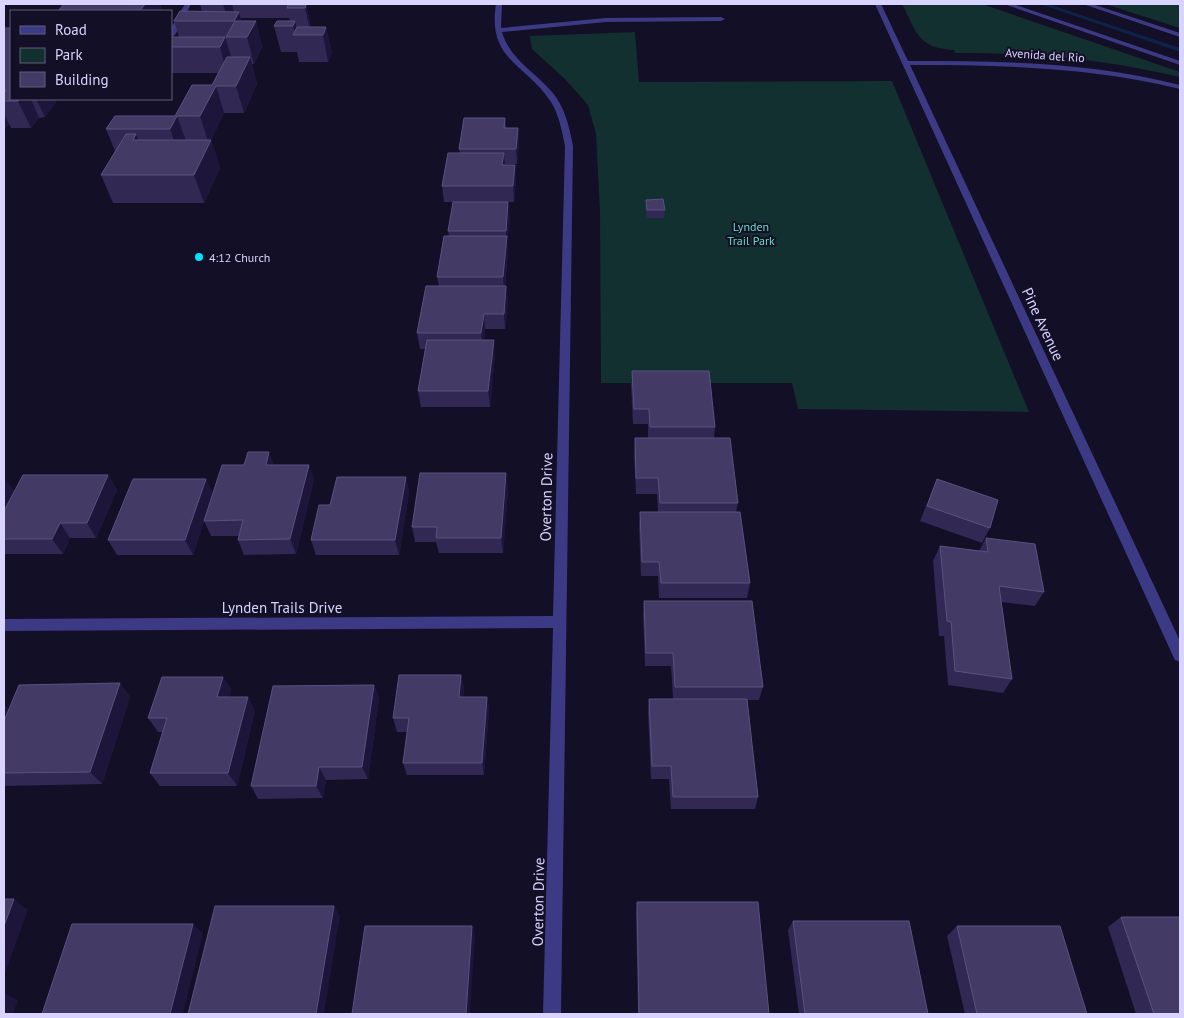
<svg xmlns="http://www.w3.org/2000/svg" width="1184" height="1018" viewBox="0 0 1184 1018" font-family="'PT Sans',sans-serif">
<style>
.green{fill:#12302f}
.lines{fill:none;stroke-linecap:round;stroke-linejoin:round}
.stream{fill:#0c2248;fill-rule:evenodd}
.minor{fill:#3d3a85;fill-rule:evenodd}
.wall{fill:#312854}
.shaded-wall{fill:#1d163a}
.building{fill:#433a66;stroke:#5a527e}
.poi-dot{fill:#00e5ff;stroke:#130f26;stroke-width:2}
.labels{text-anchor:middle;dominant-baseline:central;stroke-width:4;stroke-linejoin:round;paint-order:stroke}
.far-street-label{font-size:12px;fill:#d9d4ff;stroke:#130f26}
.far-park-label{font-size:12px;fill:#5fe0c0;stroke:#130f26}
.far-poi-label{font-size:12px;fill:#d9d4ff;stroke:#130f26;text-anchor:start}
.street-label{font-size:15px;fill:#d9d4ff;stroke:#130f26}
</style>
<rect width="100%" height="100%" fill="#130f26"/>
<!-- green -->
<g class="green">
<path d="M902,4H982L1180,72V77C1106,59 1032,53 955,53L954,50C917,48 917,32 902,4Z"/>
<path d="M1105,4H1180V28Z"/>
<path d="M635,32L639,82L892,81L1029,412L798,409L792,383H601L600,211L596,134L588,105L566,80L532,49L530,36Z"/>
</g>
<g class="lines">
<!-- stream -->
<path class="stream" d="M1040,4H1048L1180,48V52Z"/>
<!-- minor -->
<g class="minor">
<path d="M185,4H191L175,35L171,37V28Z"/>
<path d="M496,4H502L501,28L606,18L721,17L725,19L721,21L606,22L502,32C509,58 535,72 552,92C565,107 569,126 573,146L561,1014H543L553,628L4,631V619L553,616L565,146C562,131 559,115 551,102C526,63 487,61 496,4Z"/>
<path d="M875,4H881L908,61C1000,61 1090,62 1180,85V89C1090,67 1003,65 910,65L1180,641V662L1175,660L1173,656Z"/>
<path d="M1004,4H1013L1180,61V65Z"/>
<path d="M1083,4H1092L1180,33V37Z"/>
</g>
</g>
<!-- wall -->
<g class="wall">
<path d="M200,4H292L293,5H306L311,27H326L332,53L328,62H299L297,52H281L274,26L290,21L289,18H241V21H256L262,47L254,64H252L257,84L244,113H224L211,140L220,168L204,203H113L101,175L115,151L106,129L175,116L212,85L218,73H171V47L179,37L174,21L202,12Z"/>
<path d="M4,28L11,99H58L45,117L39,118L31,128H11L9,124L4,130Z"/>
<path d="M505,118L506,128H518L519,143L517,164H505V165L516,180L514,202H444L442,186L460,153L459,149Z"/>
<path d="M646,200L665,210L664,218H647L645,207Z"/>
<path d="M510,218L507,242L508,252L505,286H506L508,301L505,329H485L484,340L495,355L490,407H421L418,391L425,349H420L417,333L439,286L437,277L449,236L448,231Z"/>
<path d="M632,371L715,427L714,438L738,503L736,512L750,583L747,598H659L658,576H641L639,527L640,512H658L657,494H636L634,454L635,438H648V424H633L631,386Z"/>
<path d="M274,465H309L314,480L296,554L244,555L238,540L239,536H211L204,521L193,555H117L108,540L206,479L213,494Z"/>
<path d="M108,475L117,490L96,538H70L63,554H4V479L14,491Z"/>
<path d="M406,477L409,492L399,555H316L311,540Z"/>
<path d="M937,479L990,528L982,543L920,521Z"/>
<path d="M508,489L503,553H439L436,542H415L412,527Z"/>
<path d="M986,538L1044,592L1035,606L1001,602L1012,679L1003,693L948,685L944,636H939L933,561L940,546L979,551Z"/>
<path d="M644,601L763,687L759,700H747L758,797L755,809H671L669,779H651L648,712L649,699H673L671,666H645L643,615Z"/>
<path d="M461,675L464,689L463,697H487L489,710L484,775H407L403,763L407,732H397L393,718Z"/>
<path d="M223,677L231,690L229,697L255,710L237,786H160L150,773L163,732H158L148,718Z"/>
<path d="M120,683L130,697L102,784L4,786V705L9,710Z"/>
<path d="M374,685L379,698L368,779L326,780L323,798L258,799L251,786Z"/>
<path d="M637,902L769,1014H638L636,912Z"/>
<path d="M1121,917L1180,1014H1136L1108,927Z"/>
<path d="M793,921L928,1014H799L788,930Z"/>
<path d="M957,926L1087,1014H965L947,936Z"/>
</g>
<!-- shaded-wall -->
<g class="shaded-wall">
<path d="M145,4H160L162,8L160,11H140Z"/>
<path d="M223,4H232L235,18L228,21Z"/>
<path d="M306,5L312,31L311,34L305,8Z"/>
<path d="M239,12L246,37L234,21Z"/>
<path d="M256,21L262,47L254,64L247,37Z"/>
<path d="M295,21L298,35H295L293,26Z"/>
<path d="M326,27L332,53L328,62L323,35Z"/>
<path d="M225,37L233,63L227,73L220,47Z"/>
<path d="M250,57L257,84L244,113L236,86Z"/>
<path d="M216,86L224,113L209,144L200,116Z"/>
<path d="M20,99H31L39,118L31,128L18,101Z"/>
<path d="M36,99H58L45,117Z"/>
<path d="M4,114L9,124L4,130Z"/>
<path d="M177,116L187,144L180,157L170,129Z"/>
<path d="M518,128L519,143L517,164L516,149Z"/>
<path d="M136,134L147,162L133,140Z"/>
<path d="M211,140L220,168L204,203L194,175Z"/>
<path d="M504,153L505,168L502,165Z"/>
<path d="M515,165L516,180L514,202L513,186Z"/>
<path d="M508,202L510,218L507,242L508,252L504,293L503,277L506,241V231Z"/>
<path d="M506,286L508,301L505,329L504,314Z"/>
<path d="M484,314L485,329L483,349L481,333Z"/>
<path d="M494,340L495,355L490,407L488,391Z"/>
<path d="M269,452L275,467L266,465Z"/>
<path d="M309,465L314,480L296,554L290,539Z"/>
<path d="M506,473L508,489L503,553L501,538Z"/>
<path d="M108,475L117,490L96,538L87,523Z"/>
<path d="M406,477L409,492L399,555L395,540Z"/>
<path d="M6,479L16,494L4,519V483Z"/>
<path d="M206,479L213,494L193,555L185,540Z"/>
<path d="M60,523L70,538L63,554L52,539Z"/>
<path d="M461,675L464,689L462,710L459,697Z"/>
<path d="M223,677L231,690L225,710L217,697Z"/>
<path d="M120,683L130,697L102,784L90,772Z"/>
<path d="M374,685L379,698L368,779L362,767Z"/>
<path d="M248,697L255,710L237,786L228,773Z"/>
<path d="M487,697L489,710L484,775L482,763Z"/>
<path d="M4,705L12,713L4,732Z"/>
<path d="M319,767L326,780L323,798L316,786Z"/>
<path d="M14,899L28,910L4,976V926Z"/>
<path d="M334,906L340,916L324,1014H316Z"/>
<path d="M193,924L203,934L183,1014H170Z"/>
<path d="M472,926L475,936L470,1014H466Z"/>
<path d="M4,993L18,1000L13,1014H4Z"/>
</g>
<!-- building -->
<g class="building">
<path d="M64,4H145L140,11H58Z"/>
<path d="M288,5H306L305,8H287Z"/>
<path d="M180,11L239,12L234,21H174Z"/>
<path d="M235,21H256L247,37H226Z"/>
<path d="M277,21H295L293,26H274Z"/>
<path d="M297,27H326L323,35H293Z"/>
<path d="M4,28H11V99H20L18,101H4V93L6,90H4Z"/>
<path d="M171,37H225L220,47H171Z"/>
<path d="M227,57H250L236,86H216L200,116H177L170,129H106L115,116H175L192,85H212Z"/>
<path d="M464,118H505L504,128H518L516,149H459Z"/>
<path d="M126,134H136L133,140H211L194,175H101Z"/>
<path d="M448,153H504L502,165H515L513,186H442Z"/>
<path d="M663,199L665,210H647L646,200Z"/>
<path d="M453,202H508L506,231H448Z"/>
<path d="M444,236H507L503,277H437Z"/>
<path d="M426,286H506L504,314H484L481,333H417Z"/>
<path d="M427,340H494L488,391H418Z"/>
<path d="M632,371H709L715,427H650L649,409H634Z"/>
<path d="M635,438H730L738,503H660L658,478H636Z"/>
<path d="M248,452H269L266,465H309L290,539L238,540L243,520L204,521L222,465H244Z"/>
<path d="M420,473H506L501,538H436L437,527H412Z"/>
<path d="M23,475H108L87,523H60L52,539H4V511Z"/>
<path d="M337,477H406L395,540H311L319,505H330Z"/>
<path d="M133,479H206L185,540H108Z"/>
<path d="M937,479L998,500L990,528L927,506Z"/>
<path d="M640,512H740L750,583H661L659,562H642Z"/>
<path d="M986,538L1035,544L1044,592L999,586L1012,679L955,671L951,622L947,621L940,546L988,552Z"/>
<path d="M644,601H752L763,687H675L673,653H646Z"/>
<path d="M399,675H461L459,697H487L482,763H403L409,718H393Z"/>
<path d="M162,677H223L217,697H248L228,773H150L167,718H148Z"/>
<path d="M120,683L90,772L4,773V721L19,685Z"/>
<path d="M374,685L362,767H319L316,786H251L273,686Z"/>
<path d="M649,699H747L758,797H673L671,766H652Z"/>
<path d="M4,899H14L4,926Z"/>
<path d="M637,902H758L769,1014H639Z"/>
<path d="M215,906H334L316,1014H188Z"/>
<path d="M1121,917H1180V1014H1154Z"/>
<path d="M793,921H909L928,1014H805Z"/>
<path d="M72,924H193L170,1014H42Z"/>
<path d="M365,926H472L466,1014H352Z"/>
<path d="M957,926H1060L1087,1014H977Z"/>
</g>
<!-- markers -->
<circle class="poi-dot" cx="199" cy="257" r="5"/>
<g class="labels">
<!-- far-street labels -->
<g class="far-street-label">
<text transform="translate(1045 55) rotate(4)">Avenida del Rio</text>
</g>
<!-- far-park labels -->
<g class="far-park-label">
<text x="751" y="226">Lynden<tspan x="751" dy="14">Trail Park</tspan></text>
</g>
<!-- far-poi labels -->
<g class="far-poi-label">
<text x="209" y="257">4:12 Church</text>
</g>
<!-- street labels -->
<g class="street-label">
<text transform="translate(1043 324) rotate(65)">Pine Avenue</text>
<text transform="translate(546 497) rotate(-89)">Overton Drive</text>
<text x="282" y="607">Lynden Trails Drive</text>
<text transform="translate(538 902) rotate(-89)">Overton Drive</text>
</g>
</g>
<!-- border -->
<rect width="1184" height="1018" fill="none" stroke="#d9d4ff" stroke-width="10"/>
<!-- legend -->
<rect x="10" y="10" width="162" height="90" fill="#130f26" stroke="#625e7d"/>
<rect x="20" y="26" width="25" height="8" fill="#3d3a85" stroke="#625e7d"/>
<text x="55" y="35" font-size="15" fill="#d9d4ff">Road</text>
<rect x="20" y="48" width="25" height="15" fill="#12302f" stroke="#625e7d"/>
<text x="55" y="60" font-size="15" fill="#d9d4ff">Park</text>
<rect x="20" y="72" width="25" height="15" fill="#433a66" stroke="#625e7d"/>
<text x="55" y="85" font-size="15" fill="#d9d4ff">Building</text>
</svg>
